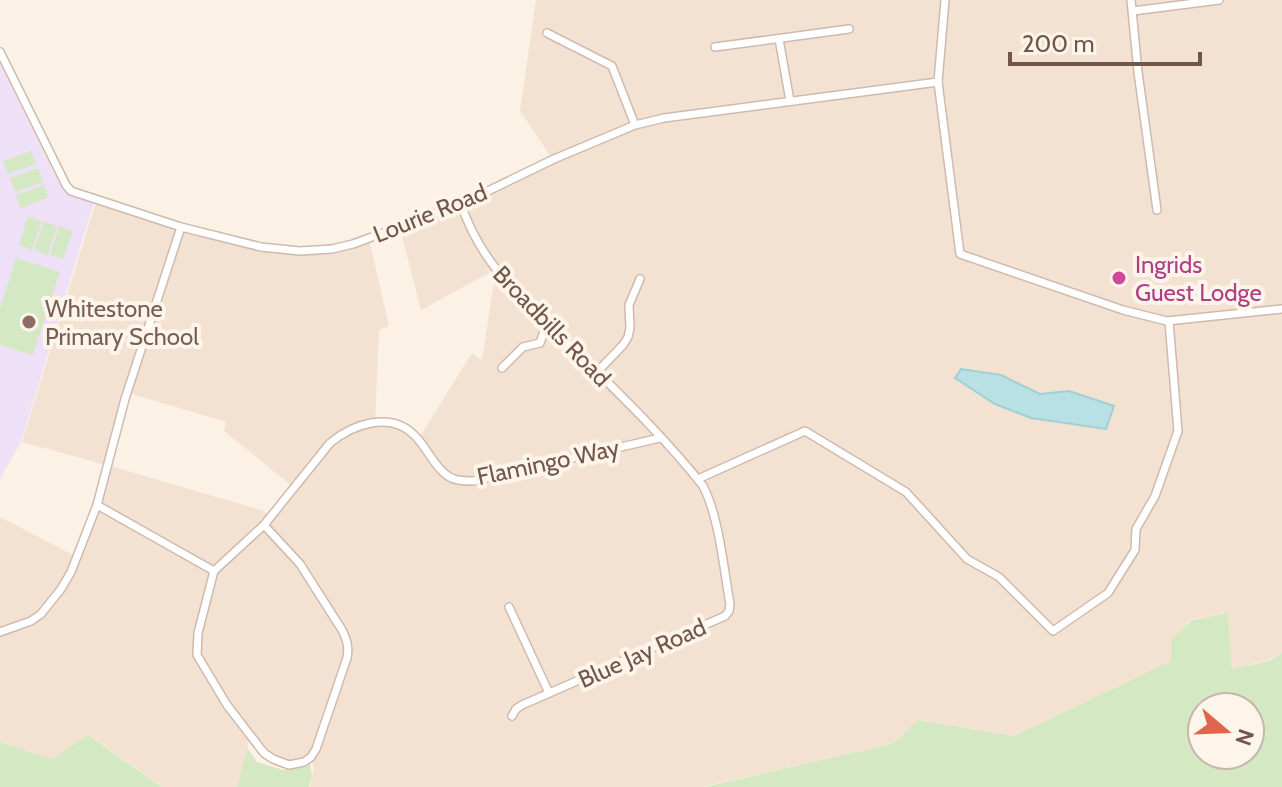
<svg xmlns="http://www.w3.org/2000/svg" width="1282" height="787" viewBox="0 0 1282 787" font-family="Cabin,sans-serif">
<style>
.residential{fill:#f3e2d2;fill-rule:evenodd}
.education{fill:#eee0f7}
.green{fill:#d4e8c3;fill-rule:evenodd}
.water{fill:#b9e0e4;stroke:#a0d0d5;stroke-width:2}
.lines{fill:none;stroke-linecap:round;stroke-linejoin:round}
.street-casing{stroke:#cebaae;stroke-width:10}
.street{stroke:#fff;stroke-width:7}
.hotel-dot{fill:#d1479c;stroke:#fef5ea;stroke-width:3}
.education-dot{fill:#8d6e63;stroke:#fef5ea;stroke-width:3}
.labels{text-anchor:middle;dominant-baseline:central;stroke-width:8;stroke-linejoin:round;paint-order:stroke}
.street-label{font-size:24px;fill:#72564a;stroke:#fef5ea}
.hotel-label{font-size:24px;fill:#b23c85;stroke:#fef5ea;text-anchor:start}
.education-label{font-size:24px;fill:#785e54;stroke:#fef5ea;text-anchor:start}
</style>
<rect width="100%" height="100%" fill="#fbf1e4"/>
<!-- residential -->
<path class="residential" d="M536,0H1282V653L1269,660L1232,669L1228,613L1192,619L1171,639V661L1014,736L918,720L894,743L702,787H310L314,768L311,758L289,764L273,759L250,736L237,787H163L89,735L51,759L0,742V633L3,631L0,627V517L75,556L96,504L106,465L22,442L96,201L183,229L299,252L369,239L389,326L379,330L375,422L396,425L418,440L472,353L482,360L496,269L421,310L400,228L553,160L520,111ZM125,392L226,422L224,431L296,489L274,517L261,510L107,465Z"/>
<!-- education -->
<path class="education" d="M0,64L58,182L71,194L94,202L21,442L0,479Z"/>
<!-- green -->
<g class="green">
<path d="M31,151L36,164L8,174L3,161Z"/>
<path d="M38,168L43,182L15,192L10,178Z"/>
<path d="M44,185L48,198L20,208L16,195Z"/>
<path d="M28,217L42,221L32,250L19,245Z"/>
<path d="M44,222L57,226L48,255L34,250Z"/>
<path d="M59,226L73,231L63,259L50,255Z"/>
<path d="M16,258L60,272L33,355L0,345V308Z"/>
<path d="M1228,613L1232,669L1269,661L1282,653V787H705L894,743L918,720L1014,736L1171,661V639L1192,620ZM1202,707H1250V755H1202Z"/>
<path d="M88,735L162,787H0V742L51,759Z"/>
<path d="M247,748L257,762L283,770L304,766L306,763L310,764L312,776L309,787H237Z"/>
</g>
<!-- water -->
<path class="water" d="M961,369L1001,375L1040,394L1069,391L1114,406L1106,429L1031,418L995,404L955,378Z"/>
<g class="lines">
<defs>
<g id="street">
<path d="M945,0L938,82L960,254L1123,310L1167,321L1282,309"/>
<path d="M1131,0L1138,72L1157,210"/>
<path d="M1133,11L1219,0"/>
<path d="M547,33L612,66L635,125"/>
<path d="M779,39L790,101"/>
<path d="M715,47L849,29"/>
<path d="M0,52L66,185L71,191L181,227L261,247L300,251L332,249L353,244L461,204L554,159L635,125L664,118L938,82"/>
<path d="M461,204C482,267 523,298 568,343C614,389 664,436 703,486C719,516 724,571 730,604L729,611L725,616L522,705L516,709L512,716"/>
<path d="M502,368L523,347L540,343L547,323"/>
<path d="M597,372L623,345L628,337L630,328L629,305L640,279"/>
<path d="M698,479L805,431L906,492L967,559L999,577L1053,631L1108,593L1135,550L1136,529L1155,496L1178,431L1169,321"/>
<path d="M97,505L214,571"/>
<path d="M264,525L300,564L342,630C347,640 349,647 347,658L316,749L311,757L304,762L289,765L273,759L264,753L227,705L197,655L198,633L214,571Z"/>
<path d="M264,525L330,443C353,424 392,410 416,437C428,449 437,473 454,479C460,481 467,481 473,481L660,438"/>
<path d="M509,607L549,693"/>
<path d="M0,632L31,621L41,614L61,589L71,572L97,505L125,399L181,227"/>
</g>
</defs>
<!-- street casing -->
<use href="#street" class="street-casing"/>
<!-- street -->
<use href="#street" class="street"/>
</g>
<!-- markers -->
<circle class="hotel-dot" cx="1119" cy="278" r="8"/>
<circle class="education-dot" cx="29" cy="322" r="8"/>
<g class="labels">
<!-- street labels -->
<g class="street-label">
<text transform="translate(430 213) rotate(-22)">Lourie Road</text>
<text transform="translate(552 326) rotate(46)">Broadbills Road</text>
<text transform="translate(548 462) rotate(-12)">Flamingo Way</text>
<text transform="translate(642 653) rotate(-24)">Blue Jay Road</text>
</g>
<!-- hotel labels -->
<g class="hotel-label">
<text x="1135" y="264">Ingrids<tspan x="1135" dy="28">Guest Lodge</tspan></text>
</g>
<!-- education labels -->
<g class="education-label">
<text x="45" y="308">Whitestone<tspan x="45" dy="28">Primary School</tspan></text>
</g>
</g>
<!-- north arrow -->
<g transform="translate(1226 731) rotate(109)"><circle r="38" fill="#fef5ea" stroke="#c6b5aa" stroke-width="2"/>
<path d="M0-6L14 30L0 20L-14 30Z" fill="#e1654d"/>
<text y="-12" font-size="22" font-weight="bold" text-anchor="middle" fill="#72564a">N</text>
</g>
<!-- scale -->
<path d="M1010 52v12h190v-12" fill="none" stroke="#72564a" stroke-width="4"/>
<text x="1022" y="52" font-size="24" fill="#72564a" stroke="#fef5ea" stroke-width="6" paint-order="stroke">200 m</text>
</svg>
